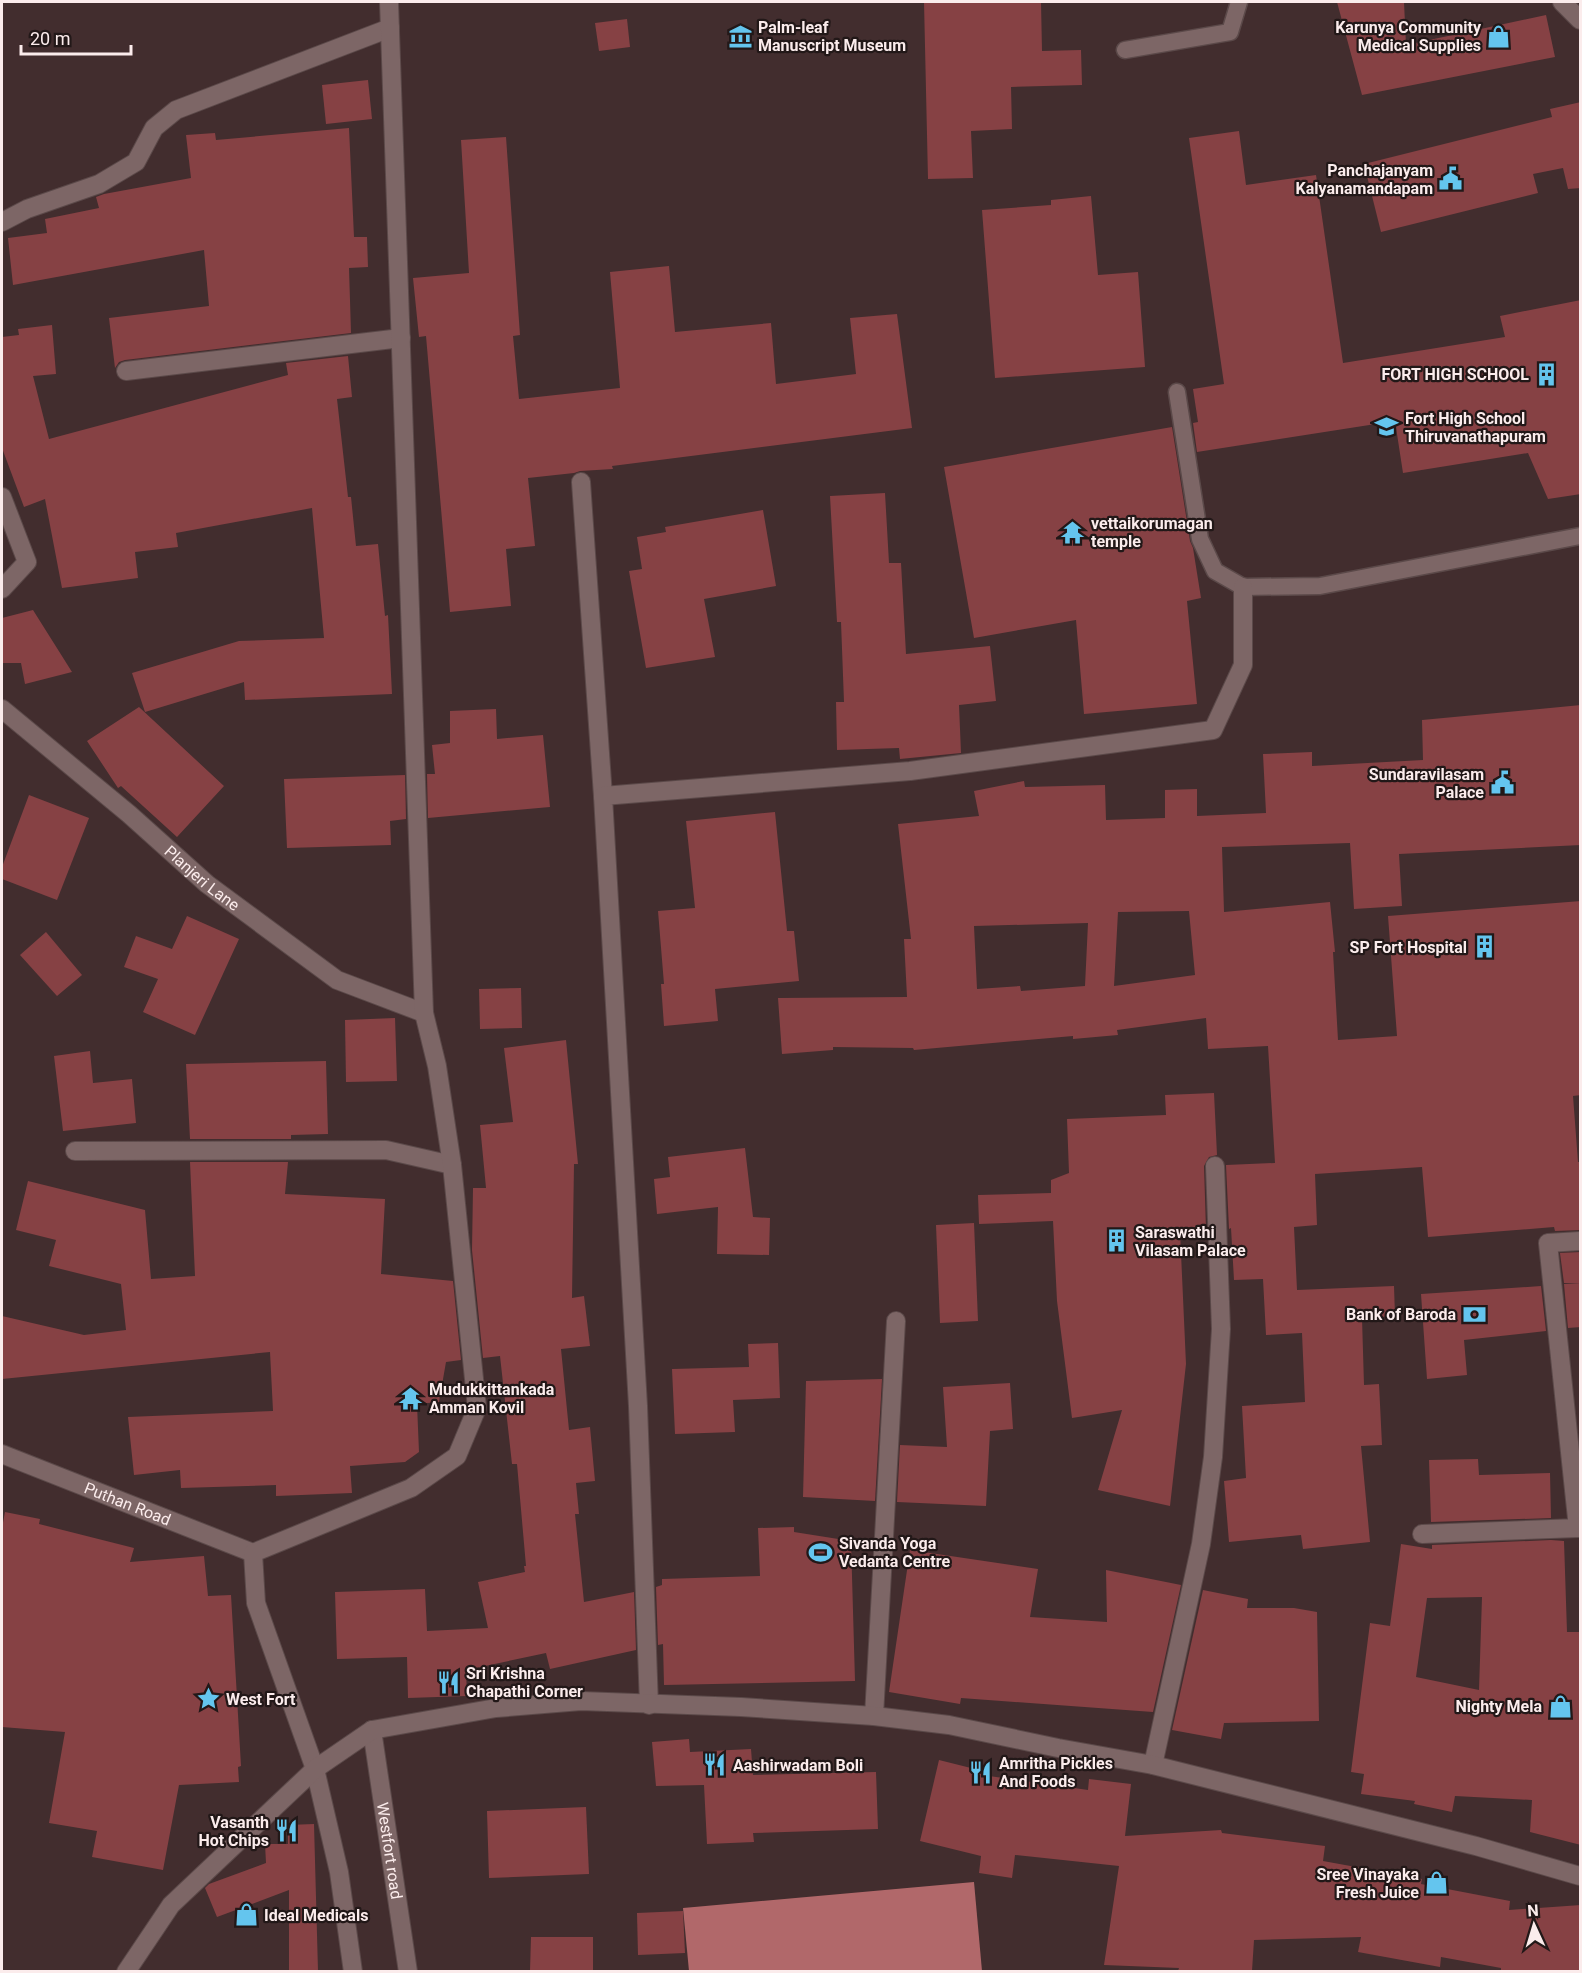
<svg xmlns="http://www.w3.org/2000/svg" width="1582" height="1973" viewBox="0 0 1582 1973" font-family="Roboto,sans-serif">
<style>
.water{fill:#b1686a}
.building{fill:#864144;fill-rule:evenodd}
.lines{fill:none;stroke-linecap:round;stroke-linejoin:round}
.lane-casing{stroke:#5b4949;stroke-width:19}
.street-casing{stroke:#5b4949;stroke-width:20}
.secondary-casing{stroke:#5b4949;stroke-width:20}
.lane{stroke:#7d6666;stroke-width:16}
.street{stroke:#7d6666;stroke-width:18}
.secondary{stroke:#7d6666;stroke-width:18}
.labels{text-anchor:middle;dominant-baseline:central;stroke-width:4.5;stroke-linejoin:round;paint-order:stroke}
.poi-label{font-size:16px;font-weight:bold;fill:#fbecec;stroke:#221818;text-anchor:start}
.street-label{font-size:16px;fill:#fbecec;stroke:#221818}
</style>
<rect width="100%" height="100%" fill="#422d2e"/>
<!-- water -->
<path class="water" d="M974,1882L982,1971H689L683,1908Z"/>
<!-- building -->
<g class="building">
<path d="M924,2H1041L1042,51L1081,50L1082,85L1011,87L1012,129L971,131L973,178L928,179Z"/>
<path d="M1337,2H1404L1406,45L1546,15L1555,57L1362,95Z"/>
<path d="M627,19L630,47L599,51L595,23Z"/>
<path d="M368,80L372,119L326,124L322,85Z"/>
<path d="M1581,102V188L1568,189L1563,168L1533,174L1538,193L1381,232L1364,164L1552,117L1550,109Z"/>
<path d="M349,128L354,237H367L368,267L349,268L351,333L125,360L119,362L115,368L109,318L209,306L204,250L13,285L8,238L47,233L45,219L99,208L96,197L104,194L191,178L186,135L215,133L216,140Z"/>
<path d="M1239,131L1246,185L1316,175L1343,363L1505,337L1500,316L1581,300V494L1548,499L1528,453L1403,473L1395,421L1197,452L1193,423L1198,422L1193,389L1224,384L1189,138Z"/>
<path d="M506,137L520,335L513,336L519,399L620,388L610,272L669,266L675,332L771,323L776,384L856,374L850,318L897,314L912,428L612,466L613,469L580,471L574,473L528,478L535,546L506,549L511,606L450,612L426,336L419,337L413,278L469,273L461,140Z"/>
<path d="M1091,196L1098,275L1138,272L1145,367L995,378L982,210L1051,205V200Z"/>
<path d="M52,325L56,374L33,376L49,439L288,375L286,363L348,356L352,397L337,399L348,497H351L356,546L378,544L385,616L388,615L392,694L245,700L244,682L145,712L132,673L239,641L324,638L312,508L176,533L178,547L135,552L138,578L62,588L45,499L24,507L2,448V337L19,335L18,329Z"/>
<path d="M1172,427L1190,541L1193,548L1201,598L1187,601L1197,704L1084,714L1076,620L974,638L944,467Z"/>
<path d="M885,493L889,563H901L906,654L990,646L996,701L959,705L961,753L900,759L899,748L837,750L836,702H844L841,622H837L830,496Z"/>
<path d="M763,510L776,586L704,599L715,657L646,668L629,571L642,569L637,537L666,532L665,527Z"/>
<path d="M33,610L72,672L25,684L21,663H2V618Z"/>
<path d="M1581,705V845L1399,854L1402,906L1354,909L1350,843L1222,847L1224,912L1330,902L1335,952H1333L1338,1040L1397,1036L1388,916L1581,901V1095L1573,1096L1578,1162H1581V1230L1555,1231L1554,1227L1428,1237L1422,1167L1315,1174L1317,1225L1294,1227L1297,1290L1394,1286L1395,1316L1362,1318L1364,1385L1379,1384L1382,1445L1361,1446L1370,1542L1303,1549L1301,1535L1229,1542L1224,1481L1246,1478L1242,1406L1305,1402L1302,1333L1266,1335L1263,1279L1234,1280L1231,1228L1229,1229L1226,1165L1275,1163L1268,1046L1208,1049L1206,1018L1117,1030L1118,1035L1073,1039V1036L914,1050L913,1048L833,1047V1050L782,1054L778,998L907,997L904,939H911L898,824L979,816L974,791L1024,781L1025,787L1105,785L1106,820L1165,818V790L1197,789V816L1266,813L1263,754L1312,752V766L1423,760L1422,720ZM1189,911L1195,975L1114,986L1118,912ZM1088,923L1085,986L1021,991L1020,986L977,989L974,926Z"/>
<path d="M139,707L224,786L177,837L121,786L118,788L87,741Z"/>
<path d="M496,709L497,739L543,735L550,807L428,818L427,774H435L432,745L450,743V711Z"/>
<path d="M405,775L406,819L390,821L391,845L287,848L284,779Z"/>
<path d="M29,795L89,818L57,900L2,879V867Z"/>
<path d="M775,812L787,931H794L799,981L715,989L718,1021L664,1026L661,984H664L658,911L695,908L686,821Z"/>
<path d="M187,916L239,939L195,1035L143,1012L158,979L124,967L136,936L172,949Z"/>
<path d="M46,932L82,975L57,996L20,955Z"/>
<path d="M521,988L522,1028L480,1029L479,989Z"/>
<path d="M395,1018L397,1081L346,1082L345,1020Z"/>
<path d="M566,1040L578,1164H574L572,1298L584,1296L590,1346L561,1349L569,1430L590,1427L595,1481L576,1483L579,1514H575L584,1602L634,1592L636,1650L550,1669L546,1653L466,1670L467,1696L408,1698L407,1657L337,1659L335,1592L425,1589L427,1631L488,1628L478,1582L525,1572L524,1566H526L517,1464H512L500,1356L483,1358L472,1250L473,1188H486L480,1125L513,1122L504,1048Z"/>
<path d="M90,1051L93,1083L132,1079L136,1123L63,1131L54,1056Z"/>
<path d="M326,1061L328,1134L291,1135V1139H190L186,1064Z"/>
<path d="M1214,1093L1217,1155L1209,1157L1204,1166L1206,1230L1180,1231L1186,1364L1170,1506L1098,1490L1122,1410L1072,1418L1057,1301L1053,1221L979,1224L978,1195L1051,1193V1180L1069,1173L1067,1119L1166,1115L1165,1095Z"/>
<path d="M745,1148L753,1217L770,1218L769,1255L717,1254L718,1207L657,1214L654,1179L670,1177L668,1157Z"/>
<path d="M190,1162H288L285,1194L385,1199L381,1274L453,1281L461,1360L446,1362L439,1402L417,1404L419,1452L405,1462L350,1466L352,1493L276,1496V1485L181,1488L180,1470L134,1475L128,1417L273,1411L270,1352L2,1379V1316L84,1335L126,1330L121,1284L49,1266L56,1240L16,1230L28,1181L145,1210L151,1279L195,1276Z"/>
<path d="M974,1223L978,1321L940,1323L936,1225Z"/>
<path d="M1581,1252V1283H1564L1560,1253Z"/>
<path d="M1581,1283V1327L1568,1328L1564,1284Z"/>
<path d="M1541,1286L1546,1331L1464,1340L1467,1375L1427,1379L1421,1294Z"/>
<path d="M778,1343L780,1398L733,1400L735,1432L675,1434L672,1369L749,1367L748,1344Z"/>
<path d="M882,1379L875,1501L803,1497L806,1381Z"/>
<path d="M1010,1383L1013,1429L990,1431L986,1506L897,1502L900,1445L947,1447L943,1387Z"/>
<path d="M1478,1459L1479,1475L1550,1473L1551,1518L1431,1522L1429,1460Z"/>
<path d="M5,1512L40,1519L39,1524L134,1548L130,1562L204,1556L208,1596L231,1595L241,1766L238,1767L239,1782L179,1785L163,1870L92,1857L97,1831L49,1823L65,1732L2,1727V1528Z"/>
<path d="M794,1527V1532L851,1541L855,1681L664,1685L663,1644L658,1645L656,1587L662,1585V1579L760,1576L758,1528Z"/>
<path d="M1551,1540L1564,1541L1567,1632H1581V1845L1530,1832L1532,1800L1455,1796L1452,1812L1414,1804L1415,1801L1361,1794L1364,1774L1351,1772L1370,1623L1390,1626L1401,1544L1432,1549V1545ZM1482,1597L1479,1690L1416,1677L1427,1598Z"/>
<path d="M910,1550L1038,1569L1030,1617L1107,1622L1106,1570L1181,1585L1153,1712L961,1698L960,1704L889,1692Z"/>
<path d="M1203,1590L1248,1599L1247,1608H1294L1317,1612L1319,1721L1224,1723L1221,1739L1172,1730Z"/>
<path d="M689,1739L690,1752L751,1749L753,1775L876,1772L878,1829L753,1833L754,1842L707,1844L704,1785L656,1786L652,1742Z"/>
<path d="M939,1760L983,1771L982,1775L1088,1790L1089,1779L1131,1784L1125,1836L1221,1830L1222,1833L1325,1846L1323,1861L1422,1879L1421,1884L1510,1901L1509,1910L1581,1905V1971H1501V1968L1441,1957L1440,1967L1358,1952L1361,1937L1254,1940L1252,1971H1178L1179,1968L1104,1965L1119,1866L1015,1855L1012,1878L979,1873L981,1856L920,1841Z"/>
<path d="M586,1807L589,1874L489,1878L487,1811Z"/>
<path d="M314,1824L318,1971H289V1890L217,1917L205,1888L209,1884L266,1863L265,1844H288V1825Z"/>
<path d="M683,1911L685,1953L638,1955L637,1913Z"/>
<path d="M531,1937H593V1971H530Z"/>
</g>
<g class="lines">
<defs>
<g id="lane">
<path d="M1125,50L1230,32L1239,2"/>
<path d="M1177,392L1200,539L1215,571L1243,587L1320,586L1580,536"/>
</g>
<g id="street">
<path d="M2,222L27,209L99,184L136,162L154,128L176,110L390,28"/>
<path d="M126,371L401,338"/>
<path d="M581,482L603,796"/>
<path d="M2,497L27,562L2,589"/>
<path id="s1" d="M2,709L129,814L207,884L337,980L424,1013"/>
<path d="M75,1151L386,1150L452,1165"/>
<path d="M1422,1534L1578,1528L1548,1243L1580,1241"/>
<path d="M649,1705L638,1406L603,796L910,771L1213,730L1243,665V587"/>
<path d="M874,1716L896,1321"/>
<path id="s2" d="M372,1730L408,1972"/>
<path d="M1153,1765L1201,1544L1213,1457L1221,1329L1215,1166"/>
<path d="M315,1769L339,1872L353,1972"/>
</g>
<g id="secondary">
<path d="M1562,2L1580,20"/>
<path id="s3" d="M2,1454L253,1553"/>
<path d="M315,1769L256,1603L253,1553L411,1488L457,1456L477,1408L452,1165L437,1066L424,1013L389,2"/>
<path d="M126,1972L171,1905L315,1769L372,1730L496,1708L581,1701L741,1707L874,1716L949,1725L1058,1748L1153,1765L1476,1846L1580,1876"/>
</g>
</defs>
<!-- lane casing -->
<use href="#lane" class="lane-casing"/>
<!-- street casing -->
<use href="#street" class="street-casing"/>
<!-- secondary casing -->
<use href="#secondary" class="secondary-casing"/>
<!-- lane -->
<use href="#lane" class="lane"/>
<!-- street -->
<use href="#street" class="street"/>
<!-- secondary -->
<use href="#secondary" class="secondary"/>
</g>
<!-- icons -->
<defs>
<symbol id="museum-bare" viewBox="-9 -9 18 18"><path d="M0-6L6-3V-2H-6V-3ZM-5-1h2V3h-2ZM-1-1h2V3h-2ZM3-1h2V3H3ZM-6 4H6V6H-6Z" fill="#64c5ee" stroke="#221818" stroke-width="2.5" paint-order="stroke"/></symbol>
<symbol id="shop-bare" viewBox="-9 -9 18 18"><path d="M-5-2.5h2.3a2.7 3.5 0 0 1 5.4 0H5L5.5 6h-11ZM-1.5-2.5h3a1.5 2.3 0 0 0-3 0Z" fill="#64c5ee" stroke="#221818" stroke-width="2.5" paint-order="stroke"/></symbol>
<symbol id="civic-bare" viewBox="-9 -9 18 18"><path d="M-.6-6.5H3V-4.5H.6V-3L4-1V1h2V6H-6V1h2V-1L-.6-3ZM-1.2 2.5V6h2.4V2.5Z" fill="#64c5ee" stroke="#221818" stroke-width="2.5" paint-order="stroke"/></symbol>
<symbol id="building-bare" viewBox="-9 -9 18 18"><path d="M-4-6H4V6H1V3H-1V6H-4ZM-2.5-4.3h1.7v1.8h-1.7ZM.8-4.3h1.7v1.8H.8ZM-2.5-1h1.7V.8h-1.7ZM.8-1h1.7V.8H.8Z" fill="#64c5ee" stroke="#221818" stroke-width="2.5" paint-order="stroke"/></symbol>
<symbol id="school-bare" viewBox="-9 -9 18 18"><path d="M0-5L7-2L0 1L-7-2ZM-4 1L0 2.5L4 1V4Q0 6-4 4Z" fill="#64c5ee" stroke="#221818" stroke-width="2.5" paint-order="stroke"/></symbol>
<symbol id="temple-bare" viewBox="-9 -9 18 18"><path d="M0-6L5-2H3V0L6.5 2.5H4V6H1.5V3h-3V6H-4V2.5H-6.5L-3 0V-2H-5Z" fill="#64c5ee" stroke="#221818" stroke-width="2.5" paint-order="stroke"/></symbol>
<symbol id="bank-bare" viewBox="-9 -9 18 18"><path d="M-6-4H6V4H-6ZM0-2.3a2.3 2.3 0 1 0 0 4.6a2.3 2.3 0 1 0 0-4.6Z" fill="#64c5ee" stroke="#221818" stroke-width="2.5" paint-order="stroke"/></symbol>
<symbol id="stadium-bare" viewBox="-9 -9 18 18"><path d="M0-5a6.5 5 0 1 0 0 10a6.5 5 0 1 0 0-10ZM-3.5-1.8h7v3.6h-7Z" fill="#64c5ee" stroke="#221818" stroke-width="2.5" paint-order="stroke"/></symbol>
<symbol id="restaurant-bare" viewBox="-9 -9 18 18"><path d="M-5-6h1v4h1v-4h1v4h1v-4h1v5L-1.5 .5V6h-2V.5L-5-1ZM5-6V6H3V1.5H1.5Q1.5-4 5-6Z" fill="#64c5ee" stroke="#221818" stroke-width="2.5" paint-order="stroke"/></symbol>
<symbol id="sight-bare" viewBox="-9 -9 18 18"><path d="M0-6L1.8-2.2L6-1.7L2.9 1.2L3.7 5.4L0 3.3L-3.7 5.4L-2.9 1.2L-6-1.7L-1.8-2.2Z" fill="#64c5ee" stroke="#221818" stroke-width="2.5" paint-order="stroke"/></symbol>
</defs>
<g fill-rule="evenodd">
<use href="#museum-bare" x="724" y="20" width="33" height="33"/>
<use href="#shop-bare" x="1482" y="20" width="33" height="33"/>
<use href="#civic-bare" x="1434" y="162" width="33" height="33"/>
<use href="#building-bare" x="1530" y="358" width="33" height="33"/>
<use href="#school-bare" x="1370" y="410" width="33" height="33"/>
<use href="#temple-bare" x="1056" y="516" width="33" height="33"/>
<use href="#civic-bare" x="1486" y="766" width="33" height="33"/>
<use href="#building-bare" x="1468" y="930" width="33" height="33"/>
<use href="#building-bare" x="1100" y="1224" width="33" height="33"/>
<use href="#bank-bare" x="1458" y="1298" width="33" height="33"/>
<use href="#temple-bare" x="394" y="1382" width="33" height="33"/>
<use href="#stadium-bare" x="804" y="1536" width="33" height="33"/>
<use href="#restaurant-bare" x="432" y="1666" width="33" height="33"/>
<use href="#sight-bare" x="192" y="1682" width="33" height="33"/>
<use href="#shop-bare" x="1544" y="1690" width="33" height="33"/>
<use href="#restaurant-bare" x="698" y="1748" width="33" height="33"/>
<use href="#restaurant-bare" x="964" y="1756" width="33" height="33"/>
<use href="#restaurant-bare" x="270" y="1814" width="33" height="33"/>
<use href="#shop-bare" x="1420" y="1866" width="33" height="33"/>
<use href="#shop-bare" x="230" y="1898" width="33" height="33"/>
</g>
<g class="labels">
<!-- poi labels -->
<g class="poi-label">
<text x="758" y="27">Palm-leaf<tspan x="758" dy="18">Manuscript Museum</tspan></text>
<text x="1481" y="27" text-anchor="end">Karunya Community<tspan x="1481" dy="18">Medical Supplies</tspan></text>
<text x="1433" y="170" text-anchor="end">Panchajanyam<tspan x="1433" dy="18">Kalyanamandapam</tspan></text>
<text x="1529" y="374" text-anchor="end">FORT HIGH SCHOOL</text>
<text x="1405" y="418">Fort High School<tspan x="1405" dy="18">Thiruvanathapuram</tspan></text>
<text x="1091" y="523">vettaikorumagan<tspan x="1091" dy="18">temple</tspan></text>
<text x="1484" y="774" text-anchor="end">Sundaravilasam<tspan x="1484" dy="18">Palace</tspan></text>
<text x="1467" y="947" text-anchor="end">SP Fort Hospital</text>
<text x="1135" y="1232">Saraswathi<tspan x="1135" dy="18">Vilasam Palace</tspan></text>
<text x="1456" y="1314" text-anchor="end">Bank of Baroda</text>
<text x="429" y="1389">Mudukkittankada<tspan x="429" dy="18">Amman Kovil</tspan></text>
<text x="839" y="1543">Sivanda Yoga<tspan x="839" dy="18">Vedanta Centre</tspan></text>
<text x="466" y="1673">Sri Krishna<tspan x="466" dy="18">Chapathi Corner</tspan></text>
<text x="226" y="1699">West Fort</text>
<text x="1542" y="1706" text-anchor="end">Nighty Mela</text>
<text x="999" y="1763">Amritha Pickles<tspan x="999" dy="18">And Foods</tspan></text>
<text x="733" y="1765">Aashirwadam Boli</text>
<text x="269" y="1822" text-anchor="end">Vasanth<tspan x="269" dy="18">Hot Chips</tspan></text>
<text x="1419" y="1874" text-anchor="end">Sree Vinayaka<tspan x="1419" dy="18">Fresh Juice</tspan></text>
<text x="264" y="1915">Ideal Medicals</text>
</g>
<!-- street labels -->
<g class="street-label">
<text stroke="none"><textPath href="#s1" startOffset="262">Planjeri Lane</textPath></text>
<text stroke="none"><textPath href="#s3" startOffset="135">Puthan Road</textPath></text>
<text stroke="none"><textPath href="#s2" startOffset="122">Westfort road</textPath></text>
</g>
</g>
<!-- border -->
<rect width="1582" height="1973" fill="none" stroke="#fbecec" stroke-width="6"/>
<!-- north arrow -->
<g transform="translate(1534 1925) rotate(356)" stroke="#221818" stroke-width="4.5" paint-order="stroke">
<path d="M0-4.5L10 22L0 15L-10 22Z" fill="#fbecec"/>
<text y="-9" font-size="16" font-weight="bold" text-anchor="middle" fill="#fbecec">N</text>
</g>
<!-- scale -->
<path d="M21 45v9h110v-9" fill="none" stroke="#fbecec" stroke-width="3"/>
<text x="30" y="45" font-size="18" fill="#fbecec" stroke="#221818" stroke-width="4.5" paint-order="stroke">20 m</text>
</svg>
